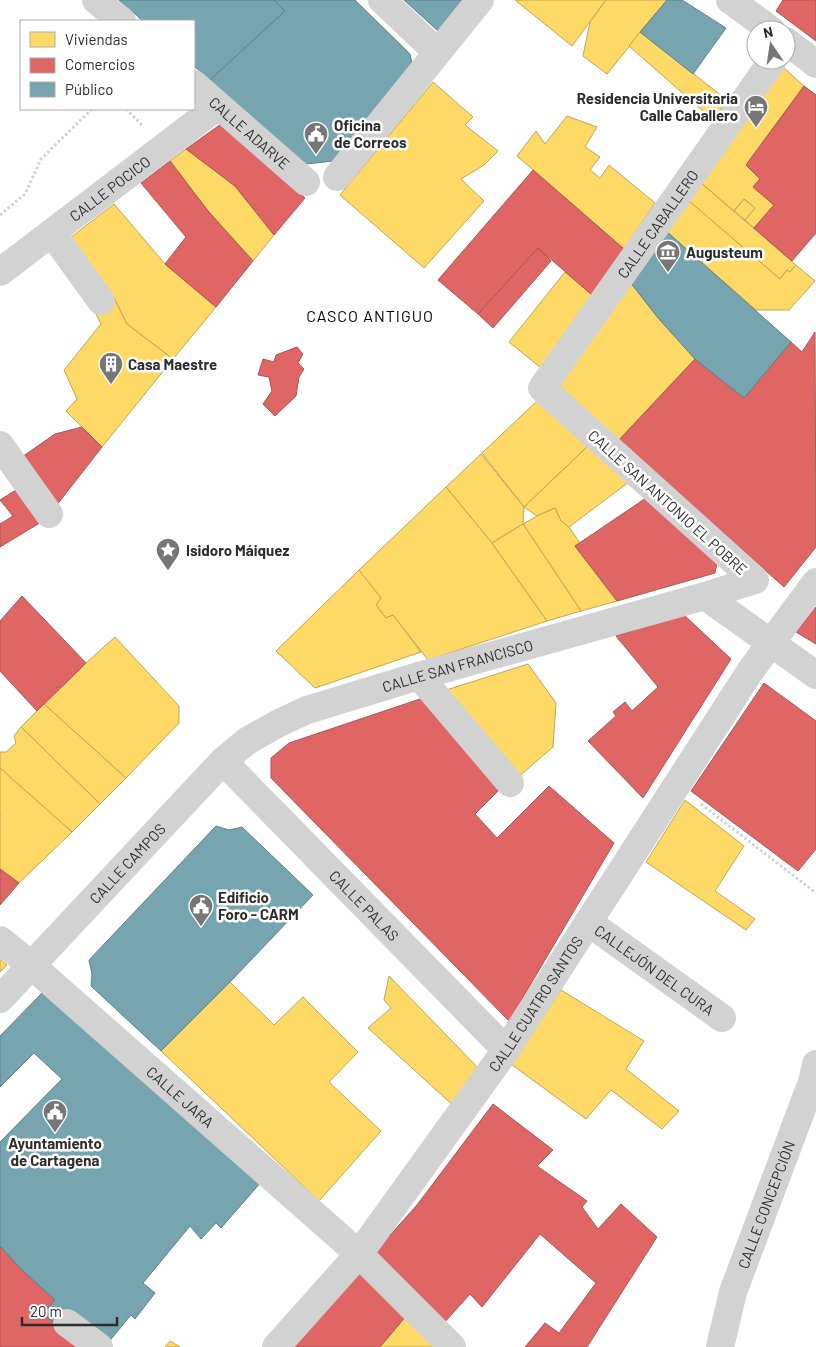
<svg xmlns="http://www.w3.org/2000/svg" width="816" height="1347" viewBox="0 0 816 1347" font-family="Barlow,sans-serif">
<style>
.homes{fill:#ffd966;stroke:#c0a555}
.shops{fill:#e06666;stroke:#a55}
.public{fill:#76a5af;stroke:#608188}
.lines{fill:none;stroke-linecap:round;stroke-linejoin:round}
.path{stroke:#d2d2d2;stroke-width:3;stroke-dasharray:2.5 2.5;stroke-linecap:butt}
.street{stroke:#d2d2d2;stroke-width:28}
.labels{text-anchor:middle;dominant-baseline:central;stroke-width:5;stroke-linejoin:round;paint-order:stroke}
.poi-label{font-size:15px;font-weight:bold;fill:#2d2d2d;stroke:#fff;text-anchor:start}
.street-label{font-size:15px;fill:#2d2d2d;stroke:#fff}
.neighbourhood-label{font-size:16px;letter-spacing:1px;fill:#000;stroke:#fff}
</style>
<rect width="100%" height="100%" fill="#fff"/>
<!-- homes -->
<g class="homes">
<path d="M515,0H606L572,46Z"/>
<path d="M606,0H667L607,74L583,56L590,22Z"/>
<path d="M640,32L727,100L713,120L629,46Z"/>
<path d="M783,67L804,86L746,165L760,179L753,187L774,205L754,228L745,220L755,208L744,199L734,211L700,182Z"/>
<path d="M433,82L473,117L465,125L498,151L484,165L461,179L484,201L424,268L340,195Z"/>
<path d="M567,116L597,127L585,147L600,157L590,170L600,178L609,165L655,203L624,249L517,156L536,131L545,144Z"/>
<path d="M186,149L235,186L274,235L253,261L208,211L170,161Z"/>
<path d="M700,182L796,265L790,272L787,270L780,279L689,201Z"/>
<path d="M744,199L755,208L745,220L734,211Z"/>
<path d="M689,201L780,279L787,270L790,272L796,265L815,281L789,310H756L666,231Z"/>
<path d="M114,204L165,264L216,307L173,359L127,324L114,298L70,238Z"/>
<path d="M565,272L592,295L541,368L509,342Z"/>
<path d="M630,282L659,319L695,359L619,440L556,384Z"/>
<path d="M114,298L127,324L173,359L102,447L66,411L77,399L64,370L101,324L95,312Z"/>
<path d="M538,400L588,446L524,507L482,453Z"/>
<path d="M588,446L629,482L569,527L561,521L555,508L537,516L524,507Z"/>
<path d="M481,454L524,507L523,524L492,543L446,487Z"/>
<path d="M446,487L492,543L547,621L428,660L393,615L386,618L376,605L381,598L359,570Z"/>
<path d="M555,508L561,521L569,527L580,543L575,546L617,601L581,611L523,524L537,516Z"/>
<path d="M523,524L581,611L547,621L492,543Z"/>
<path d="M359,570L381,598L376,605L386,618L393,615L421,652L315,688L276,651Z"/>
<path d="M115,637L179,706V723L126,778L44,704L86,663Z"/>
<path d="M528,664L556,703L553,747L516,779L440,692Z"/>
<path d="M44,704L126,778L100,804L21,727Z"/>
<path d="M21,727L100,804L72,832L0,768V752H6L16,743L14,736Z"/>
<path d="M0,768L72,832L19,883L0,869V818L1,816L0,815Z"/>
<path d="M685,800L744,846L715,891L755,919L746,930L646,862Z"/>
<path d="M0,959L7,965L0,972Z"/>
<path d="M389,976L482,1072L456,1108L368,1028L391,1008L384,1000Z"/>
<path d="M230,982L274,1025L303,997L358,1052L329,1082L381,1131L319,1201L161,1051Z"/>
<path d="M561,990L644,1041L626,1069L679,1111L662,1129L611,1090L586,1119L511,1064Z"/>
<path d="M406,1316L435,1347H380Z"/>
<path d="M170,1341L180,1347H165Z"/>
</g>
<!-- shops -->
<g class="shops">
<path d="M783,0H816V41L776,11Z"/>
<path d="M804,86L816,95V233L792,261L754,228L774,205L753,187L760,179L746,165Z"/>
<path d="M221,124L305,198L274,235L235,186L186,149Z"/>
<path d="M170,161L208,211L253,261L216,307L165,264L186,237L141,183Z"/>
<path d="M533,170L624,249L592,295L538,248L478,314L438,280Z"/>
<path d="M538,248L551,261L493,328L478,314Z"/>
<path d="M815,332L816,547L784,587L619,440L695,359L744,398L791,342L802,352Z"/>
<path d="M297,347L303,354L298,363L304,369L299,377L296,396L275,416L263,404L272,391L269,377L258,375L263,359L274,362L276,355Z"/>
<path d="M82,427L102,447L56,506L22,457L55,434Z"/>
<path d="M19,488L43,521L0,547V524L13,516L0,500Z"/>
<path d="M646,498L717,563L715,573L617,601L575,546Z"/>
<path d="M22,596L86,663L37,711L0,671V621Z"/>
<path d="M816,607V644L796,632Z"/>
<path d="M683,614L731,659L643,798L588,741L616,716L613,712L625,702L632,711L658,687L616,636Z"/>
<path d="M764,683L816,721V849L798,871L691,791Z"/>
<path d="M423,698L502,787L475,814L497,838L549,786L614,843L509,1021L271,778V758L289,743Z"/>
<path d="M0,869L19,883L0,905Z"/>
<path d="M493,1104L553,1150L537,1166L587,1201L582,1207L598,1229L621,1204L657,1237L587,1347H525L545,1323L559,1333L596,1283L540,1234L482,1307L470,1294L443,1324L373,1254L417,1205Z"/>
<path d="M0,1246L21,1269L55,1300L43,1314L88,1347H0Z"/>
<path d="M359,1269L406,1316L380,1347H290Z"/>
</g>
<!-- public -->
<g class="public">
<path d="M119,0H274L285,11L210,80L194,66V21H143Z"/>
<path d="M274,0H355L410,54L412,63L333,161L306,164L210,80L285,11Z"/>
<path d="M404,0H463L438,31Z"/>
<path d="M667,0H682L726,28L693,74L640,32Z"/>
<path d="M666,231L791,342L744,398L695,359L659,319L630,282Z"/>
<path d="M216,826L229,830L242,827L313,895L230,982L161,1051L91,986L92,974L89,960Z"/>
<path d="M42,993L262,1181L221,1228L216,1223L201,1239L190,1226L143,1283L155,1293L135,1319L131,1315L107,1344L61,1327L43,1314L55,1300L21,1269L0,1246V1142L62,1079L34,1053L0,1087V1036Z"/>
</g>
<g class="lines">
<!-- path -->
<g class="path">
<path d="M126,109L143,126"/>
<path d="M0,215L25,194L41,159L92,109"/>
<path d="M701,804L816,893"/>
</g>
<!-- street -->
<g class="street">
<path d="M96,0L122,21"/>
<path d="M382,0L437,52"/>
<path d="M730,0L771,30"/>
<path d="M786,41L816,64"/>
<path id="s1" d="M194,84L306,182"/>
<path d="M337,177L480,0"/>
<path d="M52,233L101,301"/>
<path id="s2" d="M0,272L218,106"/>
<path d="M0,445L49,514"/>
<path d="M705,596L816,675"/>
<path d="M419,676L510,783"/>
<path id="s3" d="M223,761L506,1050"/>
<path id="s4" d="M588,922L722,1018"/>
<path id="s5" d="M0,940L31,965L359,1254L452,1347"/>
<path id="s6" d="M0,999L223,761L247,741L279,723L307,710L419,676L705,596L755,580L542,388L773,60"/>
<path d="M67,1323L99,1347"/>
<path id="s7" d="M276,1347L359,1254L506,1050L751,670L816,582"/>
<path id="s8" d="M720,1347L733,1292L812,1082L816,1064"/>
</g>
</g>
<!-- icons -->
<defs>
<symbol id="hotel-pin" viewBox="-11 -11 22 30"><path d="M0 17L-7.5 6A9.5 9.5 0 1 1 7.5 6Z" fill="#767676" stroke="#fff"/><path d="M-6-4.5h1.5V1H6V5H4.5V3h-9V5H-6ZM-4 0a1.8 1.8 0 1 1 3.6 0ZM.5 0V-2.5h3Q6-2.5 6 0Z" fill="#fff"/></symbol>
<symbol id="civic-pin" viewBox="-11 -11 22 30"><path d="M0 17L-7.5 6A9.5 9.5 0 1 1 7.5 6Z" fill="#767676" stroke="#fff"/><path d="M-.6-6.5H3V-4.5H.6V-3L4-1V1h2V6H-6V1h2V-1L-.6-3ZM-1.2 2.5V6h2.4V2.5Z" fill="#fff"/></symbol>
<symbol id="museum-pin" viewBox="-11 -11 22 30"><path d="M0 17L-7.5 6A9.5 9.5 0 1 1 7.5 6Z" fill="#767676" stroke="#fff"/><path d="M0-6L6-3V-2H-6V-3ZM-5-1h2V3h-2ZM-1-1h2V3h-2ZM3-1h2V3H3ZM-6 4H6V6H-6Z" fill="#fff"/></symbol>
<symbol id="building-pin" viewBox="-11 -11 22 30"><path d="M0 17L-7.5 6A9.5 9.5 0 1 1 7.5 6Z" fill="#767676" stroke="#fff"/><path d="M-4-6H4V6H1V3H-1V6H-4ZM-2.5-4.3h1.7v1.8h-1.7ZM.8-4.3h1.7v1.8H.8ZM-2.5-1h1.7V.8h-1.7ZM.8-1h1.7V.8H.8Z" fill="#fff"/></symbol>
<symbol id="sight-pin" viewBox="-11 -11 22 30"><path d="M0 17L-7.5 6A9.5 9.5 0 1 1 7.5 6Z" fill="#767676" stroke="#fff"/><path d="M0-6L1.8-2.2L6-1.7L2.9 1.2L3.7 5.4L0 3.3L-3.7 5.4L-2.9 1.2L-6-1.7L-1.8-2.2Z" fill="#fff"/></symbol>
</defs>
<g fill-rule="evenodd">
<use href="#hotel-pin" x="742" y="93" width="28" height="38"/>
<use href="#civic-pin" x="302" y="120" width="28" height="38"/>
<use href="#museum-pin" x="654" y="238" width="28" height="38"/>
<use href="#building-pin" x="97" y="350" width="28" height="38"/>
<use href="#sight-pin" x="154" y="536" width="28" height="38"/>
<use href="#civic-pin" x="187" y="892" width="28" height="38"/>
<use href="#civic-pin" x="41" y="1098" width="28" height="38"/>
</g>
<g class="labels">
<!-- poi labels -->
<g class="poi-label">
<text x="738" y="98" text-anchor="end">Residencia Universitaria<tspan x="738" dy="17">Calle Caballero</tspan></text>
<text x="334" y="125">Oficina<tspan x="334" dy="17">de Correos</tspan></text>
<text x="686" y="252">Augusteum</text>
<text x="128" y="364">Casa Maestre</text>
<text x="186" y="550">Isidoro Máiquez</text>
<text x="218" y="897">Edificio<tspan x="218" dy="17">Foro - CARM</tspan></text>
<text x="55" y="1143" text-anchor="middle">Ayuntamiento<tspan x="55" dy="17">de Cartagena</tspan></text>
</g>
<!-- street labels -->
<g class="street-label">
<text stroke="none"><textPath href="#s1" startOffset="74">CALLE ADARVE</textPath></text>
<text stroke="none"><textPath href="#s2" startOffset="138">CALLE POCICO</textPath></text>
<text stroke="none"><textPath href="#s6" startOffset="1379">CALLE CABALLERO</textPath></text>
<text transform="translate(668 502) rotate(42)">CALLE SAN ANTONIO EL POBRE</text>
<text stroke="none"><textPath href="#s6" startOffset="582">CALLE SAN FRANCISCO</textPath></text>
<text stroke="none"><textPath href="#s6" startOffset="186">CALLE CAMPOS</textPath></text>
<text stroke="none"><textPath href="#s3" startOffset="202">CALLE PALAS</textPath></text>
<text stroke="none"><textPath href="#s4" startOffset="82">CALLEJÓN DEL CURA</textPath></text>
<text stroke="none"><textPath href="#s7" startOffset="431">CALLE CUATRO SANTOS</textPath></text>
<text stroke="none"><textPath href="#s5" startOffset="239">CALLE JARA</textPath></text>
<text stroke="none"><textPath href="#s8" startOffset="150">CALLE CONCEPCIÓN</textPath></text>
</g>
<!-- neighbourhood labels -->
<g class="neighbourhood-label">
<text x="370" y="315">CASCO ANTIGUO</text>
</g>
</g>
<!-- legend -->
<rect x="20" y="20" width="175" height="90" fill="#ffffff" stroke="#ababab"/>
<rect x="30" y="32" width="25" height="15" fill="#ffd966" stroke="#ababab"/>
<text x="65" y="45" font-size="15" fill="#2d2d2d">Viviendas</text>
<rect x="30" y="58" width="25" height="15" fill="#e06666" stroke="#ababab"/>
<text x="65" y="70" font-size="15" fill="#2d2d2d">Comercios</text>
<rect x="30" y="82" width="25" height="15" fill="#76a5af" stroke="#ababab"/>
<text x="65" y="95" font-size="15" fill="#2d2d2d">Público</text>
<!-- north arrow -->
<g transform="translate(771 45) rotate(347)"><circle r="24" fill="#ffffff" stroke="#ababab"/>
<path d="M0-4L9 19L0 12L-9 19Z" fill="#767676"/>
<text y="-8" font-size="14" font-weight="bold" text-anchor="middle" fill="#2d2d2d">N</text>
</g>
<!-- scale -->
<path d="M22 1317v8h95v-8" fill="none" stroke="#2d2d2d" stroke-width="2.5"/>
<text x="30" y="1317" font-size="15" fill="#2d2d2d" stroke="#ffffff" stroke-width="4" paint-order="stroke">20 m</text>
</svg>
